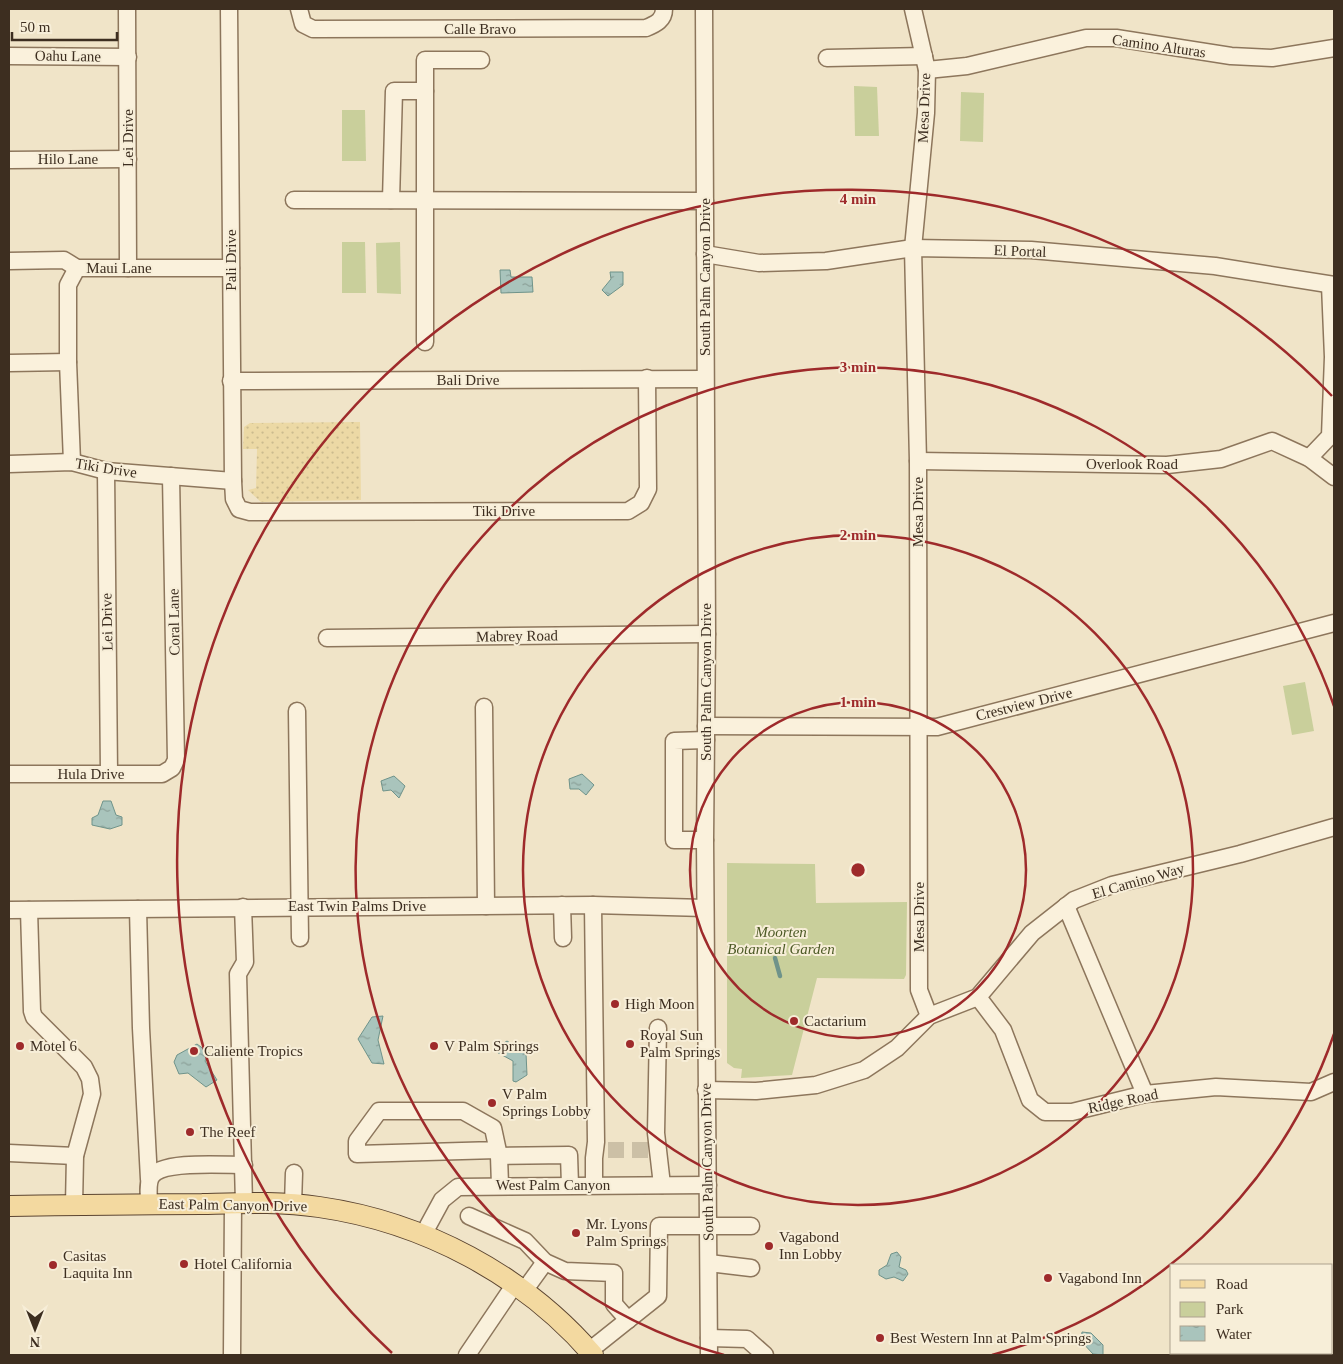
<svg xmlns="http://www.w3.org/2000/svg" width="1343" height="1364" viewBox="0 0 1343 1364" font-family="'Times New Roman',serif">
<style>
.green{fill:#c9cf9b}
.sand{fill:url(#sand-dots)}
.water{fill:url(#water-ripples);stroke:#6f938a}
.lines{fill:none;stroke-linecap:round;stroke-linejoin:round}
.stream{stroke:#6f938a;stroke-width:4.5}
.minor-tunnel{stroke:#ccc0a6;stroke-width:16;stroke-dasharray:16 8;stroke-linecap:butt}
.minor-casing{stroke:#8d765c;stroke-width:19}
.major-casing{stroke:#5b4430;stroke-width:22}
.minor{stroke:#faf1dc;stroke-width:16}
.major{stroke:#f3d9a0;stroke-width:20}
.ring{fill:none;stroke:#9e2a2b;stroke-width:2.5}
.poi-dot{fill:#9e2a2b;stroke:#f7eed8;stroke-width:2}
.labels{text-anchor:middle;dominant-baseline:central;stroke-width:4;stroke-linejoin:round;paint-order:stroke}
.street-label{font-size:15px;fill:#3d2e20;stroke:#f7eed8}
.park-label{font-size:15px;font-style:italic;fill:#4d5a26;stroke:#f7eed8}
.poi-label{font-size:15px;fill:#3d2e20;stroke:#f7eed8;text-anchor:start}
.centre{fill:#9e2a2b;stroke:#f7eed8;stroke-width:2.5}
.ring-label{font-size:15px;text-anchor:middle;font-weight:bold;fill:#9e2a2b;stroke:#f7eed8;stroke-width:4;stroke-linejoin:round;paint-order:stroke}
</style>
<defs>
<pattern id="sand-dots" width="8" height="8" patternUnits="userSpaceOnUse" patternTransform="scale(1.25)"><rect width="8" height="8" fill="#ecd9a5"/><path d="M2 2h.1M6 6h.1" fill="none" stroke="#cbbb8e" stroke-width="1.8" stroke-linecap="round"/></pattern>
<pattern id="water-ripples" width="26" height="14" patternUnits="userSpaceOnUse" patternTransform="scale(1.25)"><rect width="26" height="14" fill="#a9c4bc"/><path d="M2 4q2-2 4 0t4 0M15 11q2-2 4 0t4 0" fill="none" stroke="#8ba098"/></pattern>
</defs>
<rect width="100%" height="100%" fill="#f0e4c8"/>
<!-- green -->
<g class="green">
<path d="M854,86L877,87L879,136H855Z"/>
<path d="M961,92L984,93L983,142L960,141Z"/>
<path d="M342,110H365L366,161H342Z"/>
<path d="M342,242H365L366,293H342Z"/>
<path d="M400,242L401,294L377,293L376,243Z"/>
<path d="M1305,682L1314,731L1292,735L1283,686Z"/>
<path d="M727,863L815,864L816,903L907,902L906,975L904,979L817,978L792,1075L741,1078L742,1069L734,1068L727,1063Z"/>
</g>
<!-- sand -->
<path class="sand" d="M360,422L361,500L261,502L248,490L256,488L257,449H243L244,427L250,423Z"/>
<!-- water -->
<g class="water">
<path d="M500,270H510L511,277H532L533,292L501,293Z"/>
<path d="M610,272H623V285L608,296L602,290L611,279Z"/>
<path d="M582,774L594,785L586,795L579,789H570L569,779Z"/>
<path d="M394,776L405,786L399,798L391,790L383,791L381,781Z"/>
<path d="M103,801H111L116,815L122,817V825L110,829L92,825V818L98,815Z"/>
<path d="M383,1016L378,1040L384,1064L372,1063L358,1039L372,1017Z"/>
<path d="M507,1041L526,1053L527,1075L516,1082L513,1081V1061L493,1050Z"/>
<path d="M197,1044L209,1053L205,1061L217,1080L206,1087L188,1073L179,1074L174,1062L177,1055Z"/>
<path d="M897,1252L901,1257L899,1267L906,1270L908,1274L903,1281L894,1277L886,1279L879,1275V1270L887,1265L891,1254Z"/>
<path d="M1082,1332L1091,1333L1103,1345V1355L1093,1354L1081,1341Z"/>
</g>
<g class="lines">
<!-- stream -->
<path class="stream" d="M775,958L780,976"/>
<!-- minor-tunnel -->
<path class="minor-tunnel" d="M608,1150H648"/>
<defs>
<g id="minor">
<path d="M127,9L128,268"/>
<path d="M229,9L233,481L234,499L239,509L250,512L628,511L641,503L648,489L647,378"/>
<path d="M299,9L303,24L313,29L646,28C656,24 664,20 664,9"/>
<path d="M704,9L707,634L705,840L709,1355"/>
<path d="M913,9L927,70L926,113L913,248L918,461L919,990L929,1016"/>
<path d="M9,56L128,57"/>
<path d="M827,58L924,56"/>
<path d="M927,70L967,66L1086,38H1116L1231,56L1272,58L1334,48"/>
<path d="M9,160L128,159"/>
<path d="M294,200L705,201"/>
<path d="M391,200L394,91H425"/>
<path d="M705,254L759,263L826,261L913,248L1031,250L1215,266L1334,285"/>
<path d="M9,261L64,260L77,268H231"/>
<path d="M425,342V60H481"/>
<path d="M9,363L68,362"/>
<path d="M231,381L705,379"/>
<path d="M1309,458L1330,436L1333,357L1330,285"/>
<path d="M918,461L1167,465L1221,459L1272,441L1309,458L1334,477"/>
<path d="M72,462L68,362V285L77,268"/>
<path d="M9,464L72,462L106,471L233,481"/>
<path d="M106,471L109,773"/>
<path d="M327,638L707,634"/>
<path d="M484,707L486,906"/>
<path d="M297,711L300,938"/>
<path d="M706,726L937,727L1334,623"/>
<path d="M9,774H162L172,768L176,760L171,476"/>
<path d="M705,840H674V741L706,740"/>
<path d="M562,905L563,938"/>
<path d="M593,905L596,1142L594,1158V1185"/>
<path d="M1066,906L1145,1094"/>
<path d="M243,907L245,962L238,974L244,1203"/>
<path d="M138,909L141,1028L149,1179"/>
<path d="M9,910L593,905L705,908"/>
<path d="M29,910L32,1011L34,1017L84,1067L90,1079L92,1094L75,1156L74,1205"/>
<path d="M978,997L1003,1030L1030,1100L1045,1112H1072L1145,1094L1216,1087L1311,1092L1334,1082"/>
<path d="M658,1028L656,1133L662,1185"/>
<path d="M706,1090L756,1091L816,1085L864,1070L897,1048L929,1016L978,997L1032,933L1074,900L1112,885L1240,854L1334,827"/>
<path d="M497,1150L357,1154V1141L379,1111H463L493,1128L499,1156L500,1185"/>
<path d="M9,1153L75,1156"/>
<path d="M499,1156L569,1155L570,1185"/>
<path d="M149,1204C149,1197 147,1184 151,1177C161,1160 223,1165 244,1165"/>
<path d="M293,1204L294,1173"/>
<path d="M469,1216L525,1241L545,1262L565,1271L614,1273V1304L628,1320"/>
<path d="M423,1235L442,1200L458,1187L708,1185"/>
<path d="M709,1263L751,1268"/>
<path d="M524,1291L545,1262"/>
<path d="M709,1338L747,1339L765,1355"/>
<path d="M589,1351L658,1296L659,1226H751"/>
<path d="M232,1355L233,1203"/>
<path d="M467,1355L515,1284"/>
</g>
<path id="major" d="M9,1206C73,1205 137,1204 202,1204C241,1203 280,1201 319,1207C424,1222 524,1275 593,1355"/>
</defs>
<!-- minor casing -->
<use href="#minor" class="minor-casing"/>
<!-- major casing -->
<use href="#major" class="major-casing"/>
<!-- minor -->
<use href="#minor" class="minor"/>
<!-- major -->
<use href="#major" class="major"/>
</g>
<!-- distance rings -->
<g class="ring">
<circle cx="858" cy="870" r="168"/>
<circle cx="858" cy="870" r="335"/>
<path d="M1334 1034A503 503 0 0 1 992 1355M724 1355A503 503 0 1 1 1334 706"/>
<path d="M392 1353A671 671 0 1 1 1332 396"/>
</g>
<!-- markers -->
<g class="poi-dot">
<circle cx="615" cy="1004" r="5"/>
<circle cx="794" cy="1021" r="5"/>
<circle cx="630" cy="1044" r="5"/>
<circle cx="20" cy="1046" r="5"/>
<circle cx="434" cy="1046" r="5"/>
<circle cx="194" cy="1051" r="5"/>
<circle cx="492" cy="1103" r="5"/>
<circle cx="190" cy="1132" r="5"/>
<circle cx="576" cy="1233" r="5"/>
<circle cx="769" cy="1246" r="5"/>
<circle cx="184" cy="1264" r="5"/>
<circle cx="53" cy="1265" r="5"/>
<circle cx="1048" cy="1278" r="5"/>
<circle cx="880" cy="1338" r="5"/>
</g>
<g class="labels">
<!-- street labels -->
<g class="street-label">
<text x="480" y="29">Calle Bravo</text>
<text transform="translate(1159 46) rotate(8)">Camino Alturas</text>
<text transform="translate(68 56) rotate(1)">Oahu Lane</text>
<text transform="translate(924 108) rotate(-88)">Mesa Drive</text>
<text transform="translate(128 138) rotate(-90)">Lei Drive</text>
<text x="68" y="159">Hilo Lane</text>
<text transform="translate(1020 251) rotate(2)">El Portal</text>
<text transform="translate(231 260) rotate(-90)">Pali Drive</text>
<text x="119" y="268">Maui Lane</text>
<text transform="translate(705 277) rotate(-90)">South Palm Canyon Drive</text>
<text x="468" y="380">Bali Drive</text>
<text x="1132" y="464">Overlook Road</text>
<text transform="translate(106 468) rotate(9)">Tiki Drive</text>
<text x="504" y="511">Tiki Drive</text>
<text transform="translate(918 512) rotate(-90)">Mesa Drive</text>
<text transform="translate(107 622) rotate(-91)">Lei Drive</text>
<text transform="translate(174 622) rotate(-91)">Coral Lane</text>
<text transform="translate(517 636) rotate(-1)">Mabrey Road</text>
<text transform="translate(706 682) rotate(-90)">South Palm Canyon Drive</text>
<text transform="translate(1024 704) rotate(-14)">Crestview Drive</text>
<text x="91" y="774">Hula Drive</text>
<text transform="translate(1138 881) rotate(-16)">El Camino Way</text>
<text x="357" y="906">East Twin Palms Drive</text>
<text transform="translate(919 917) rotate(-90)">Mesa Drive</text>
<text transform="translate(1123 1101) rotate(-12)">Ridge Road</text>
<text transform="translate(707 1162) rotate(-91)">South Palm Canyon Drive</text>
<text x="553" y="1185">West Palm Canyon</text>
<text transform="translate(233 1205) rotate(1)">East Palm Canyon Drive</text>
</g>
<!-- park labels -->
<g class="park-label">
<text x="781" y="932">Moorten<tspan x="781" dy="17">Botanical Garden</tspan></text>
</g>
<!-- poi labels -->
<g class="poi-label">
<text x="625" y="1004">High Moon</text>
<text x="804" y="1021">Cactarium</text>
<text x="640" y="1035">Royal Sun<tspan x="640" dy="17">Palm Springs</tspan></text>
<text x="30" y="1046">Motel 6</text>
<text x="444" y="1046">V Palm Springs</text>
<text x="204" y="1051">Caliente Tropics</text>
<text x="502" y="1094">V Palm<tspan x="502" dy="17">Springs Lobby</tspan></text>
<text x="200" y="1132">The Reef</text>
<text x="586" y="1224">Mr. Lyons<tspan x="586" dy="17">Palm Springs</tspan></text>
<text x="779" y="1237">Vagabond<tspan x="779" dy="17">Inn Lobby</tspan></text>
<text x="63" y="1256">Casitas<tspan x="63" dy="17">Laquita Inn</tspan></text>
<text x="194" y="1264">Hotel California</text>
<text x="1058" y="1278">Vagabond Inn</text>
<text x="890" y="1338">Best Western Inn at Palm Springs</text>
</g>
</g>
<circle cx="858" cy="870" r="8" class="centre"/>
<g class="ring-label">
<text x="858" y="204">4 min</text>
<text x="858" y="372">3 min</text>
<text x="858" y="540">2 min</text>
<text x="858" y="707">1 min</text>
</g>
<!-- border -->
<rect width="1343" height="1364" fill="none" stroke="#3d2e20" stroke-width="20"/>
<!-- legend -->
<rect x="1170" y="1264" width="162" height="90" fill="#f7eed8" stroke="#ada18e"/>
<rect x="1180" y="1280" width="25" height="8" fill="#f3d9a0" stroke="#ada18e"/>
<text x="1216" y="1289" font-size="15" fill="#3d2e20">Road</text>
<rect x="1180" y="1302" width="25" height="15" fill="#c9cf9b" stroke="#ada18e"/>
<text x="1216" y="1314" font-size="15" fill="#3d2e20">Park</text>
<rect x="1180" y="1326" width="25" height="15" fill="url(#water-ripples)" stroke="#ada18e"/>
<text x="1216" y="1339" font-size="15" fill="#3d2e20">Water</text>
<!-- north arrow -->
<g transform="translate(35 1329) rotate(180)" stroke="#f7eed8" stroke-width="4" paint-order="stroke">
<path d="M0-4L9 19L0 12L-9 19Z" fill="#3d2e20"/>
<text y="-8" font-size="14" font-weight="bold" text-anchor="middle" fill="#3d2e20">N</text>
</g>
<!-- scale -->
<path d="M12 32v8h105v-8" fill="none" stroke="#3d2e20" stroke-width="2.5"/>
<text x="20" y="32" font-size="15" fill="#3d2e20" stroke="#f7eed8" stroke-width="4" paint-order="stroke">50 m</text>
</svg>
